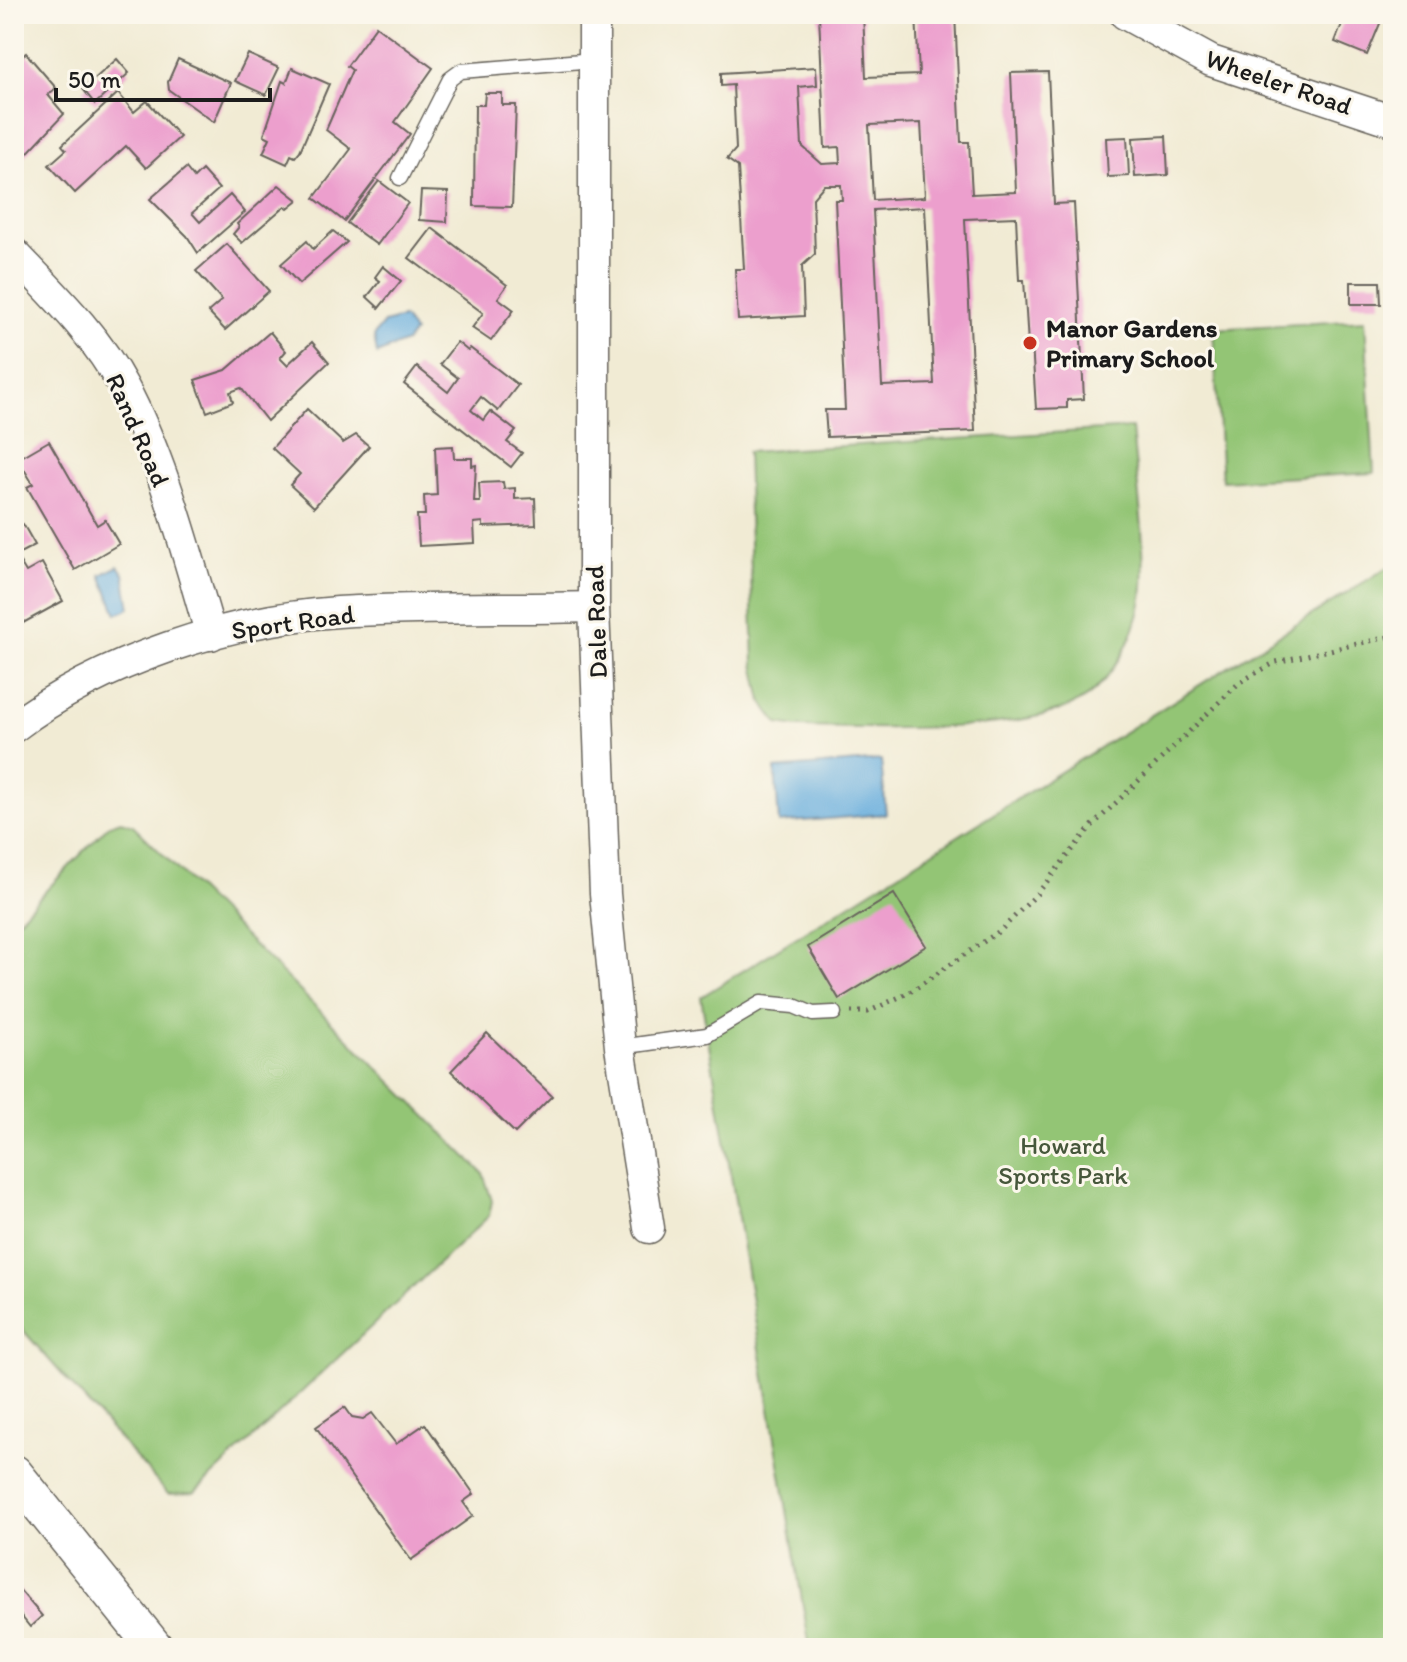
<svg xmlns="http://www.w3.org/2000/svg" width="1407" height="1662" viewBox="0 0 1407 1662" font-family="Itim,sans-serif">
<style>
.green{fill:#93c575;stroke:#587048;stroke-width:2}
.water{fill:#67addd;stroke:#42647c;stroke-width:2}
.building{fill:#ec9fcd;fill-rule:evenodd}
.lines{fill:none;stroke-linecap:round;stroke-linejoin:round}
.service-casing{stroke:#67645c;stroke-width:17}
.minor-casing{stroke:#67645c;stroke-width:33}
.tertiary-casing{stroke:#67645c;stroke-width:39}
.path{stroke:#67645c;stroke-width:5;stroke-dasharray:2 6;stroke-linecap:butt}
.service{stroke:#fff;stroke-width:14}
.minor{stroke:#fff;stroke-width:30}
.tertiary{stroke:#fff;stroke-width:36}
.poi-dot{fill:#c8321e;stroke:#fbf7ec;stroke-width:3}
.labels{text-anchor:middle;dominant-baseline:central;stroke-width:6;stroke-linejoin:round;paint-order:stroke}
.street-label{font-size:26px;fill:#1c1c1c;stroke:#fbf7ec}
.poi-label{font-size:26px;font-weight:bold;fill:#1c1c1c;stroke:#fbf7ec;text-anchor:start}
.park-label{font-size:26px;fill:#46573b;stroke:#fbf7ec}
</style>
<rect width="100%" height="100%" fill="#fbf7ec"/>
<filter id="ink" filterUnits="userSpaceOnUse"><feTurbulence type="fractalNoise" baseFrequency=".0125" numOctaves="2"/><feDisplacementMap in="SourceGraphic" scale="16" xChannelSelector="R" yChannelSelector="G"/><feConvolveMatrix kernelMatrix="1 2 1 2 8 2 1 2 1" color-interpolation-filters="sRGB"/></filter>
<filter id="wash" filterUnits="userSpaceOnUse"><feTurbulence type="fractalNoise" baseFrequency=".006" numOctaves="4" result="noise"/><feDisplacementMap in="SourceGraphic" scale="32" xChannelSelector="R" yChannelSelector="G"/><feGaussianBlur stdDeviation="1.8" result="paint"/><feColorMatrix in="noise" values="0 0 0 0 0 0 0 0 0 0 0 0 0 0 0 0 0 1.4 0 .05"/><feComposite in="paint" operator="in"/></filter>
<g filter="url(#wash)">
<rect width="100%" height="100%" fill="#f1ebd4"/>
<!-- green -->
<g class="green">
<path d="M1365,320L1374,473L1222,481L1213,329Z"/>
<path d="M1132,428C1136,477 1146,539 1143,587C1141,624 1122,663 1095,690C1046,739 866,727 797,727L778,724L762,701L754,664L747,452Z"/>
<path d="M1393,564V1648H810L701,997Z"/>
<path d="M121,821L133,825L483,1173L492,1201L489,1216L194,1493L168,1494L14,1320V924L109,825Z"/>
</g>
<!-- water -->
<g class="water">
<path d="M403,318L414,332L406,342L377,354L374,335L384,323Z"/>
<path d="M118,566L124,574L130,608L117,614L101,575Z"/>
<path d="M881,760L886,814L779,823L775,769Z"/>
</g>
<g id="blocks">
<!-- building -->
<g class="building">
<path d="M819,14H863L866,77L919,75L916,14H955L961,142H969L972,194L1016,192L1011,73L1048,72L1054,204L1074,203L1084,399L1067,400V408L1036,409L1032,343L1028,344L1024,280H1019L1016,217L965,219L975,431L827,437L825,410H845L835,200H842L841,185H824L813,198L815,254L802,266L804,316L738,320L735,269H744L738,167L727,159L736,149L733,85L721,86V73L816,67L817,85L799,87L802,146L822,164L840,163L839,147L825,148ZM921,123L925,197L873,200L869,125ZM925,207L934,384L882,386L873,210Z"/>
<path d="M1354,14H1384L1367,55L1335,42L1344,19L1351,21Z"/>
<path d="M376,26L433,68L395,122L410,134L344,221L314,198L351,149L326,130L352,70L347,66Z"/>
<path d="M26,53L56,88L48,95L64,114L19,162L14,157V63Z"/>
<path d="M248,54L279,68L266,95L235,81Z"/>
<path d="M117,59L129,73L95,104L83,89Z"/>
<path d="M178,59L231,83L214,122L169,90L168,82Z"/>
<path d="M292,68L329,84L300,151L295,157L291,155L287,164L263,153L270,138L264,135L282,81L286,83Z"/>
<path d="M118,93L134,112L147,101L180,137L146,168L126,146L75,193L49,165L66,150L62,145Z"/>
<path d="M485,93H502V105H516L512,207L474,206L475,105H484Z"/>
<path d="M1166,136L1168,175L1135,177L1133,138Z"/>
<path d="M1127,137L1129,176L1108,177L1106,138Z"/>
<path d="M186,168L194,178L202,170L219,189L192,213L200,222L230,195L245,212L198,253L187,236L150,199Z"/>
<path d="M379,181L408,203L377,245L347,223Z"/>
<path d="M279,185L298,200L288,208L285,206L242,243L233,234L239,227L237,224Z"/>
<path d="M421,191L448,192L447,222L419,220Z"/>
<path d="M432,228L507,285L498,298L514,310L491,341L472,328L483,313L409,258Z"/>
<path d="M333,231L347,242L299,284L281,264L307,241L313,249Z"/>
<path d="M227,244L269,291L225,330L208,312L222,300L196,271Z"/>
<path d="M383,266L401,281L379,308L367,297L380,281L375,277Z"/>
<path d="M1351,282H1380L1381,304H1351Z"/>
<path d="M270,332L286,351L280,358L287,365L312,342L329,362L267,421L241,388L230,392L233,402L207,412L195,380L226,370Z"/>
<path d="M457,342L468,351L470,348L518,385L498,411L481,397L471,410L483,420L490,411L516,431L507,442L522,453L511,467L404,384L417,367L448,392L458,378L440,364Z"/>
<path d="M307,409L343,443L356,435L369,446L314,507L290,485L300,474L272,448Z"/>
<path d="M49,441L97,525L105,520L119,544L75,570L27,487L33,484L18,459Z"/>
<path d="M453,446L454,458H472V466L476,465L474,502H480L479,483L503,482L504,489L515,488V499L535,498L536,525L483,527V522L474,523L475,543L419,546L417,515H425L424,496L437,495L435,447Z"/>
<path d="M23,524L35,545L14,556V529Z"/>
<path d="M20,562L26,572L42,563L63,601L14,628V565Z"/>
<path d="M894,894L926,946L839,999L808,947Z"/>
<path d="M487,1033L552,1096L515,1133L451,1071Z"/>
<path d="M345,1407L352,1417L363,1419L372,1413L396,1444L425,1424L474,1494L463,1502L473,1516L411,1560L316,1427Z"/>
<path d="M17,1587L42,1616L30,1627L14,1607Z"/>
</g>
</g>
</g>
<g filter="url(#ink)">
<use href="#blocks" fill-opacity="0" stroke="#67645c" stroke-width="2"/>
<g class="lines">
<defs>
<g id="service">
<path d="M400,178L450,79L461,71L594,60"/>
<path d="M620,1047L707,1035L761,1003L794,1006L813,1014L834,1013"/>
</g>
<g id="minor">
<path d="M594,14V607L605,894L620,1047L649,1228"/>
<path d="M1125,14L1211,61L1393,121"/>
<path d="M14,253C53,294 96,335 123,386C164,462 186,552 211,635"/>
<path d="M14,727C100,661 230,619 338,612C423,607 509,609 594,607"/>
</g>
<path id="tertiary" d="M14,1473L155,1648"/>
</defs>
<!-- service casing -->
<use href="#service" class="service-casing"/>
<!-- minor casing -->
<use href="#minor" class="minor-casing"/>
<!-- tertiary casing -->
<use href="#tertiary" class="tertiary-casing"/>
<!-- path -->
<path class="path" d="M851,1012H868L910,992L1001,930L1037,894L1089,829L1240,682L1276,662L1393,636"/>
<!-- service -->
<use href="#service" class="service"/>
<!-- minor -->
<use href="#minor" class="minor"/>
<!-- tertiary -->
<use href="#tertiary" class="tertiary"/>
</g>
</g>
<!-- markers -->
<circle class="poi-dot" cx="1030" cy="343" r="8"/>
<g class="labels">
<!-- street labels -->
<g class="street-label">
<text transform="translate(1279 82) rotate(19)">Wheeler Road</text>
<text transform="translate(138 430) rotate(66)">Rand Road</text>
<text transform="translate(293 622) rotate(-8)">Sport Road</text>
<text transform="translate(596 622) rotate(-92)">Dale Road</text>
</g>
<!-- poi labels -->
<g class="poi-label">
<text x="1046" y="328">Manor Gardens<tspan x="1046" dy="30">Primary School</tspan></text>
</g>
<!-- park labels -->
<g class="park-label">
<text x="1063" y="1145">Howard<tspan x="1063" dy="30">Sports Park</tspan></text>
</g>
</g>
<!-- margin -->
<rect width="1407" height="1662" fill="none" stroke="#fbf7ec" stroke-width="48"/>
<!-- scale -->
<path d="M56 88v12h214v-12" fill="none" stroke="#1c1c1c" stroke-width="4"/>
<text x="68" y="88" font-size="24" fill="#1c1c1c" stroke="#fbf7ec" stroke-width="6" paint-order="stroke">50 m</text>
</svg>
